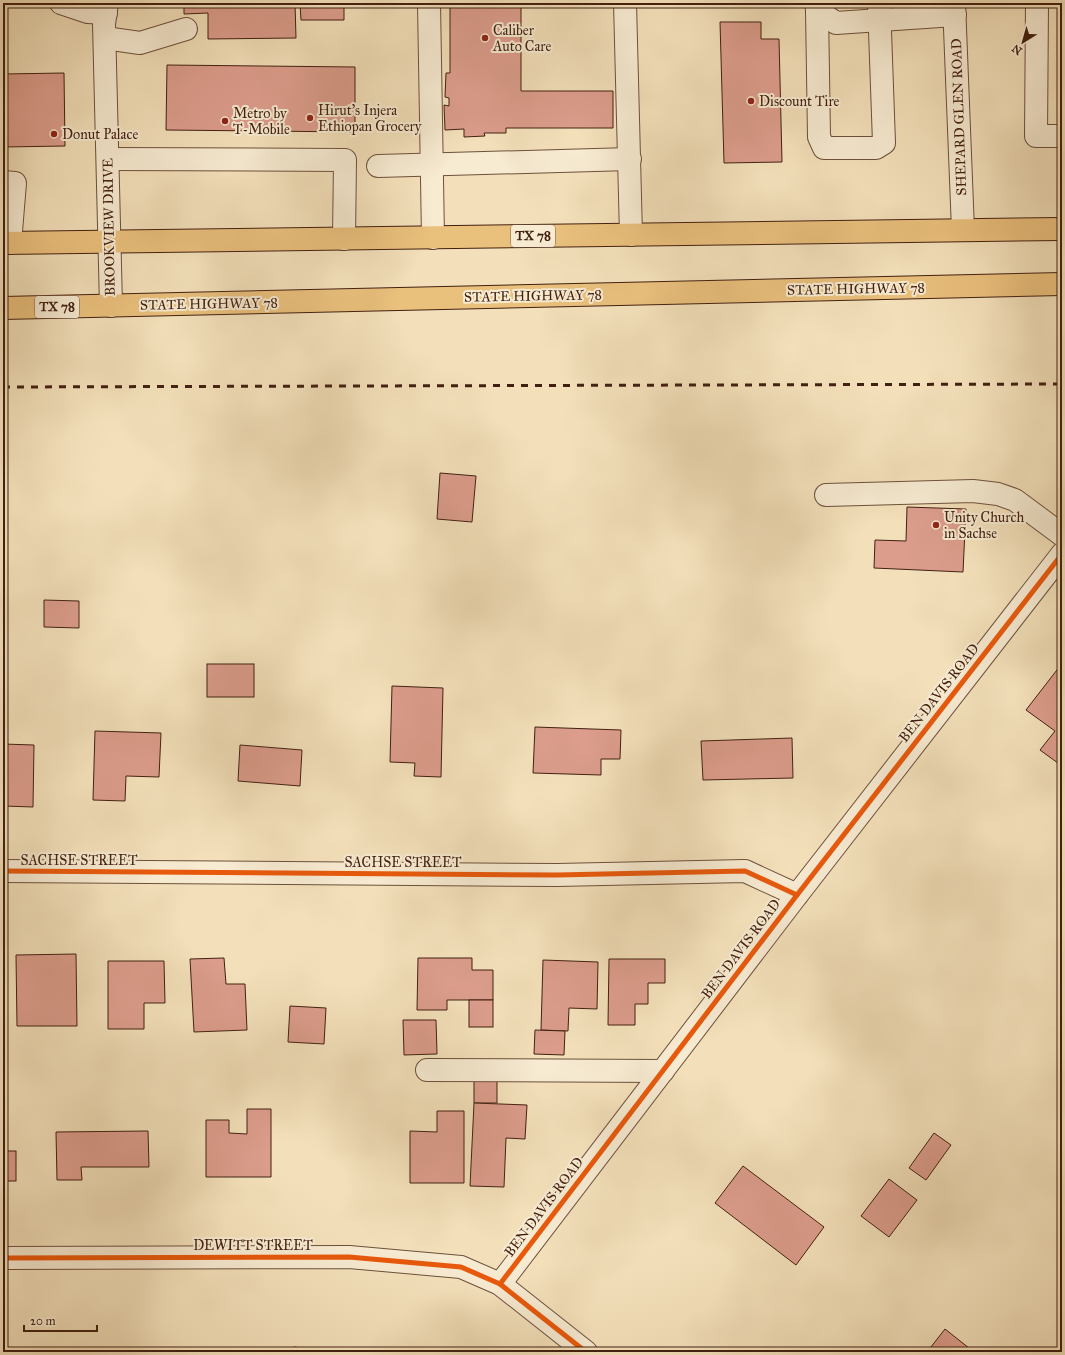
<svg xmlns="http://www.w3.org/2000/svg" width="1065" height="1355" viewBox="0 0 1065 1355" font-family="'IM FELL Great Primer',serif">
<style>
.building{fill:#dc9d8c;stroke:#422011}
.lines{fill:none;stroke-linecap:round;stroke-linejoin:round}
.minor-casing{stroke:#6e503b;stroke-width:24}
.major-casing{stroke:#422011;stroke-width:24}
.minor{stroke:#f7ebd2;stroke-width:22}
.major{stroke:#eac07d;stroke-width:22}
.rail{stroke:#422011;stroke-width:3;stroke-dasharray:7 7;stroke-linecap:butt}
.cycleway-casing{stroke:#f7ebd2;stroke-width:8}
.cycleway{stroke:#e8590c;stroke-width:5}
.poi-dot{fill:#8f2418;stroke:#f7ebd2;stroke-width:1.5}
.labels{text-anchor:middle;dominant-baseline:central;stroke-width:4;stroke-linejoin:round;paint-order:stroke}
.shield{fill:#f7ebd2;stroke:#785d4b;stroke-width:1}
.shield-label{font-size:13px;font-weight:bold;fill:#422011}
.poi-label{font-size:14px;fill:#422011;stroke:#f7ebd2;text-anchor:start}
.street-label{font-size:14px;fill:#422011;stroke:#f7ebd2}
</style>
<rect width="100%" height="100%" fill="#f3e0ba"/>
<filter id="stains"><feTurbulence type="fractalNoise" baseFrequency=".005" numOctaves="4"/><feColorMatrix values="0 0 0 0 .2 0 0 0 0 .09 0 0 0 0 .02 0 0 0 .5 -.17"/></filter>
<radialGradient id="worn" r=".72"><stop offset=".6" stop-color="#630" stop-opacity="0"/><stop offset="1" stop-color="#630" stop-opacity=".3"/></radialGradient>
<!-- building -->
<g class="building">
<path d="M184,3H295L296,38L208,39V13L184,14Z"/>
<path d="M300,3H344V20H301Z"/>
<path d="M450,3H521V91H613V128H506V133H484L485,136L464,137V129L445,130L444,105L449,106V98L445,97L446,73H450Z"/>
<path d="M720,22H761V39H779L782,162L724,163Z"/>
<path d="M167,65L355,67V132L166,130Z"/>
<path d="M64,73L65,146L3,147V74Z"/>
<path d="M440,473L476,476L472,522L437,519Z"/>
<path d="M907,507L966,509L963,572L874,568L875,540L906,541Z"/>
<path d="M44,600L79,601V628L44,627Z"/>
<rect x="207" y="664" width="47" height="33"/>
<path d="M1060,666L1062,668V766L1040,750L1055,731L1026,710Z"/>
<path d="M392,686L443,688L441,777L414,776L415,763L390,762Z"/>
<path d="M535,727L621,730L620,759H601V775L533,773Z"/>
<path d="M95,731L161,733L159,777L126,776L125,801L93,800Z"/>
<path d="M792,738L793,778L703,780L701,741Z"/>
<path d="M3,744L34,745L33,807L3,806Z"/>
<path d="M240,745L302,750L300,786L238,781Z"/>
<path d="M76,954L77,1026H17L16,955Z"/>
<path d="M224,958L226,984H245L247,1030L194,1032L190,959Z"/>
<path d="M418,958H472V970H493V1000H447V1010H417Z"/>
<path d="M609,959H665V983H648V1004H635V1025H608Z"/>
<path d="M543,960L598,962L597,1009L569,1008L568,1031L541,1030Z"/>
<path d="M108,961H164L165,1003H144V1029H108Z"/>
<rect x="469" y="1000" width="24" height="27"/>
<path d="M290,1006L326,1008L324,1044L288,1042Z"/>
<path d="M403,1020H436L437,1054L404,1055Z"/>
<path d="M535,1030L565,1031L564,1055L534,1054Z"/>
<path d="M474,1080L497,1081V1103H474Z"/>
<path d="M474,1103L527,1105L525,1139L506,1138L504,1187L470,1186Z"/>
<path d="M247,1109H271V1177H206V1120H229V1133L247,1134Z"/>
<path d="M437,1111H464V1183H410V1131L437,1132Z"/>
<path d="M148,1131L149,1167H81L82,1180H57L56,1132Z"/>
<path d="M934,1133L951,1145L926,1180L909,1168Z"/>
<rect x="3" y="1151" width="13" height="30"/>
<path d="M743,1166L824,1227L796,1265L715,1203Z"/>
<path d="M889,1179L917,1200L889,1237L861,1216Z"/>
<path d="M945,1329L974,1352H927Z"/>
<path d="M294,1347L331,1352H294Z"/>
</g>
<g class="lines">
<defs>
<g id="minor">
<path d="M61,3L88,12L106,13"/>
<path d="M107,3L104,24L111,306"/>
<path d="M429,3L433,238"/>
<path d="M625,3L631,235"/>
<path d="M816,3L817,10L836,23L955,15"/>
<path d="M954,3L963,230"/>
<path d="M1037,3L1036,136H1062"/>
<path d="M817,10L819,137L824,148H876L884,143L879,3"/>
<path d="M105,38L140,43L186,29"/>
<path d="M108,159L345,160L344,239"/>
<path d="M378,166L630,159"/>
<path d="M3,182L15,183L10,243"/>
<path d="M826,495L973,491L998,494L1015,500L1062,535"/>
<path d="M3,871L557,875L745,871L797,895"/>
<path d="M427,1070L663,1071"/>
<path d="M3,1258L349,1257L461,1267L500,1284L586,1352"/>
<path d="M500,1284L797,895L1062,554"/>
</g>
<g id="major">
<path d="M3,243L1062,229"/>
<path d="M3,308L1062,284"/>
</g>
</defs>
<!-- minor casing -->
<use href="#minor" class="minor-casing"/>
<!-- major casing -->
<use href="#major" class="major-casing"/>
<!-- minor -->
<use href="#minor" class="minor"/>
<!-- major -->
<use href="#major" class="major"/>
<!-- rail -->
<path class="rail" d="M3,387L1062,384"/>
<defs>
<g id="cycleway">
<path d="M3,871L557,875L745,871L797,895"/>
<path d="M3,1258L349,1257L461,1267L500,1284L586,1352"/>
<path d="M500,1284L797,895L1062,554"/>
</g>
</defs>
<!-- cycleway casing -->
<use href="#cycleway" class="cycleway-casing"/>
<!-- cycleway -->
<use href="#cycleway" class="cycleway"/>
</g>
<!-- markers -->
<g class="poi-dot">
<circle cx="485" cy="38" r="4"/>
<circle cx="751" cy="101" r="4"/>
<circle cx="310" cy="118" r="4"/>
<circle cx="225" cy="121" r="4"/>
<circle cx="54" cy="134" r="4"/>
<circle cx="936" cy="525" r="4"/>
</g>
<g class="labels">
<!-- shield labels -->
<g class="shield">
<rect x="511" y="225" width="44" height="22" rx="3"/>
<rect x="35" y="296" width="44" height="22" rx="3"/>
</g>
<g class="shield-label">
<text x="533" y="236">TX 78</text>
<text x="57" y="307">TX 78</text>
</g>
<!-- poi labels -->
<g class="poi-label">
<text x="493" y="30">Caliber<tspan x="493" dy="16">Auto Care</tspan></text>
<text x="759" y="101">Discount Tire</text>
<text x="318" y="110">Hirut's Injera<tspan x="318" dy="16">Ethiopan Grocery</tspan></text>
<text x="233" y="113">Metro by<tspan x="233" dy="16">T-Mobile</tspan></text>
<text x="62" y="134">Donut Palace</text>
<text x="944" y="517">Unity Church<tspan x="944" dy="16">in Sachse</tspan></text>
</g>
<!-- street labels -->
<g class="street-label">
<text transform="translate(959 117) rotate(-92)">SHEPARD GLEN ROAD</text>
<text transform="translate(109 227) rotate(-91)">BROOKVIEW DRIVE</text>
<text transform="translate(856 289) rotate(-1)">STATE HIGHWAY 78</text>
<text transform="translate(533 296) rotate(-1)">STATE HIGHWAY 78</text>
<text transform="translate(209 304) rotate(-1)">STATE HIGHWAY 78</text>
<text transform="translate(939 693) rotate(-52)">BEN DAVIS ROAD</text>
<text x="79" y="860">SACHSE STREET</text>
<text x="403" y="862">SACHSE STREET</text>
<text transform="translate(741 949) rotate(-53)">BEN DAVIS ROAD</text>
<text transform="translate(544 1207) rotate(-53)">BEN DAVIS ROAD</text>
<text x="253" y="1245">DEWITT STREET</text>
</g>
</g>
<!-- margin -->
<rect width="1065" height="1355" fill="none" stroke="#f3e0ba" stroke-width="16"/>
<rect x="4" y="4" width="1057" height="1347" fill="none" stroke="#422011" stroke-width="2"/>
<rect x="8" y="8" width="1049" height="1339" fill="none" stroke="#422011"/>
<!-- north arrow -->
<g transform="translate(1023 42) rotate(217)" stroke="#f7ebd2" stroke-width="3" paint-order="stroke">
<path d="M0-3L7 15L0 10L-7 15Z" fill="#422011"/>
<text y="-6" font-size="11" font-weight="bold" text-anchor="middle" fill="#422011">N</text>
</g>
<!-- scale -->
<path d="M24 1325v6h73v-6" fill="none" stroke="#422011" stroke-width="2"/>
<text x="30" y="1325" font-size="12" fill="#422011" stroke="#f7ebd2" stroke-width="3" paint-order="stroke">20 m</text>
<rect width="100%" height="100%" filter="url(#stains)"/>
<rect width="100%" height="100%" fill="url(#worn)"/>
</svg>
